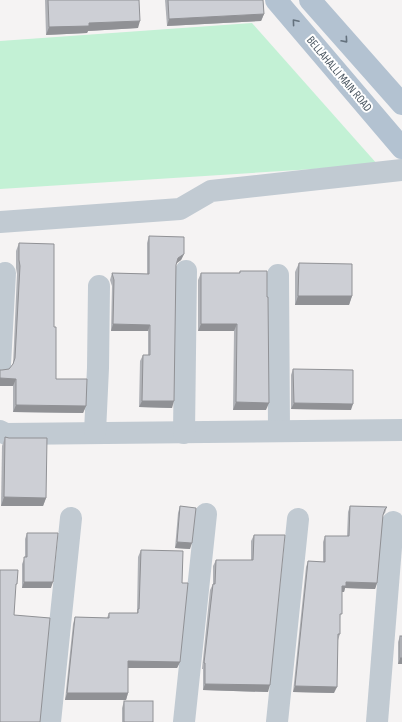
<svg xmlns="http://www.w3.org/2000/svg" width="402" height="722" viewBox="0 0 402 722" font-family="'Sofia Sans Condensed',sans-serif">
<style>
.green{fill:#c3f1d5}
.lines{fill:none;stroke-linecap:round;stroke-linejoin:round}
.minor{stroke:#c1cad2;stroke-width:22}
.major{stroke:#b3c2d1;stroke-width:22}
.wall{fill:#b0b2b7}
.shaded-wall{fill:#909195}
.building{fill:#cdcfd5;stroke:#909195}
.oneway{stroke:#64717d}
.labels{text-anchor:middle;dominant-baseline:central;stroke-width:4;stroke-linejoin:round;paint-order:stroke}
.street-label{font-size:12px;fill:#4a5661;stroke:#fff}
</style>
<rect width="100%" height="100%" fill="#f5f3f3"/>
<!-- green -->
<path class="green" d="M252,23L378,165L0,189V41Z"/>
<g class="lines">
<!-- minor -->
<g class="minor">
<path d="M0,222L180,209L211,191L402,170"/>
<path d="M278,275L279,430"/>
<path d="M0,365L5,273"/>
<path d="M0,431L6,434L402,430"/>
<path d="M95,432L98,368L99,286"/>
<path d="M184,433L186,271"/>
<path d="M50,722L71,518"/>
<path d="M184,722L206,514"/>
<path d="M277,722L298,519"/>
<path d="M377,722L393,522"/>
</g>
<!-- major -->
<g class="major">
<path d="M276,0L402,148"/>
<path d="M310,0L402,104"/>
</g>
</g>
<!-- wall -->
<g class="wall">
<path d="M45,0H139L138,28L88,31L87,33L46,35Z"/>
<path d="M165,0H263L264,14L261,21L167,26Z"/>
<path d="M149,236L184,254L181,260L176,264L172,408L139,407L140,361L143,355H148V331H111L112,286L110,280L112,273L147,274V243Z"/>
<path d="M19,243L54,327L56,379L86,406L83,413L13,412V386H0V370H2L9,369L13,365L17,274L16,268V251Z"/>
<path d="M299,263L352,296L349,305H295V272Z"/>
<path d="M240,271L266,410H233L234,331H198V280L201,273H239Z"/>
<path d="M293,369L351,410L291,409V375Z"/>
<path d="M5,437L9,438L46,498L43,506H1L2,446Z"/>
<path d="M180,506L190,549L175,548L178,513Z"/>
<path d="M350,506L387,507L385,513L383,515L377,583L375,589L345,588L344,592H342L340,619V634L338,640L334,693L293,692L306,567L308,561L323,562V542L325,536H347L348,512Z"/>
<path d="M27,533L51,588H22V564L25,557V539Z"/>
<path d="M254,535L268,692L203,690V669H202L210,590L213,584V566L216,560H251V541Z"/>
<path d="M141,550L180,662L177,668H128V693L126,700H65L73,624L75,617L107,618L109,613H137L138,557Z"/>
<path d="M400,636L402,664H398V642Z"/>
<path d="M124,701L153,722H122V708Z"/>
</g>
<!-- shaded-wall -->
<g class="shaded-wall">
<path d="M264,14L261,21L167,26L169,19Z"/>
<path d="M140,21L138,28L88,31L87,33L46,35L49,27L89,23Z"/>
<path d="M184,254L181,260L175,264L178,258Z"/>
<path d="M298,296H352L349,305H295Z"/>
<path d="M113,324L150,325L148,331H111Z"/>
<path d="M201,324H237L234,331H198Z"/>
<path d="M0,378L16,379L13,386H0Z"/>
<path d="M142,401H174L172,408L139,407Z"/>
<path d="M236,402L269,403L266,410H233Z"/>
<path d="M294,403L353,404L351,410L291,409Z"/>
<path d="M16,405L86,406L83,413L13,412Z"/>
<path d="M4,497L46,498L43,506H1Z"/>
<path d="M177,542L192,543L190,549L175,548Z"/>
<path d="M24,582H53L51,588H22Z"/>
<path d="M346,582L377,583L375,589L345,588L344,592H340L342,586Z"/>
<path d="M400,658H402V664H398Z"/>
<path d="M128,661L180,662L177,668H126Z"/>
<path d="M205,684L270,685L268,692L203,690Z"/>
<path d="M295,686L337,687L334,693L293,692Z"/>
<path d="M67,693H128L126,700H65Z"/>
</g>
<!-- building -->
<g class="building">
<path d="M48,0H139L140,21L89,23V26L49,27Z"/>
<path d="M168,0H263L264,14L169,19Z"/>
<path d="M149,236L184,237V254L178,258L176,265L174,401H142L143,355H150V325L113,324L114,280L112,273L149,274Z"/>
<path d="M19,243L54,244V327H56V379H87L86,406L16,405V379L0,378V370H2L9,369L13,364L15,358L20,266L19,260Z"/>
<path d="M299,263L352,264V296H298Z"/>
<path d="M240,271H267V297H268L269,403L236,402L237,324H201V273H240Z"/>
<path d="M293,369L353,370V404L294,403Z"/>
<path d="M5,437L9,438H47L46,498L4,497Z"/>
<path d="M180,506L196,508L192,543L177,542Z"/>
<path d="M350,506L387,507L385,509L383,515L377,583L346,582V586H342V614H340V634H338L337,687L295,686L308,561L325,562V536H349Z"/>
<path d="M27,533H58L53,582H24V557H27Z"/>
<path d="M254,535H285L270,685L205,684V663H204L213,584H215L216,560H253Z"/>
<path d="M141,550L183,551L182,583H188L180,662L128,661V693H67L75,617L109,618V613H138V609H139Z"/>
<path d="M0,570H18L17,584H16L14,615L50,618L40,722H0Z"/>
<rect x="400" y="636" width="2" height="22"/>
<rect x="124" y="701" width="29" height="21"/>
</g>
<!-- one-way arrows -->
<defs><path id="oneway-chevron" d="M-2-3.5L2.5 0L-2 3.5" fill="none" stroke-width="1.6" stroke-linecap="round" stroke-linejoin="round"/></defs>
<g class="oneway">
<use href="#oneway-chevron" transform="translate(295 22) rotate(-130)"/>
<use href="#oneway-chevron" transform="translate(345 40) rotate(49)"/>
</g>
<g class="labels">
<!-- street labels -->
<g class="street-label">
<text transform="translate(339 74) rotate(50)">BELLAHALLI MAIN ROAD</text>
</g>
</g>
</svg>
